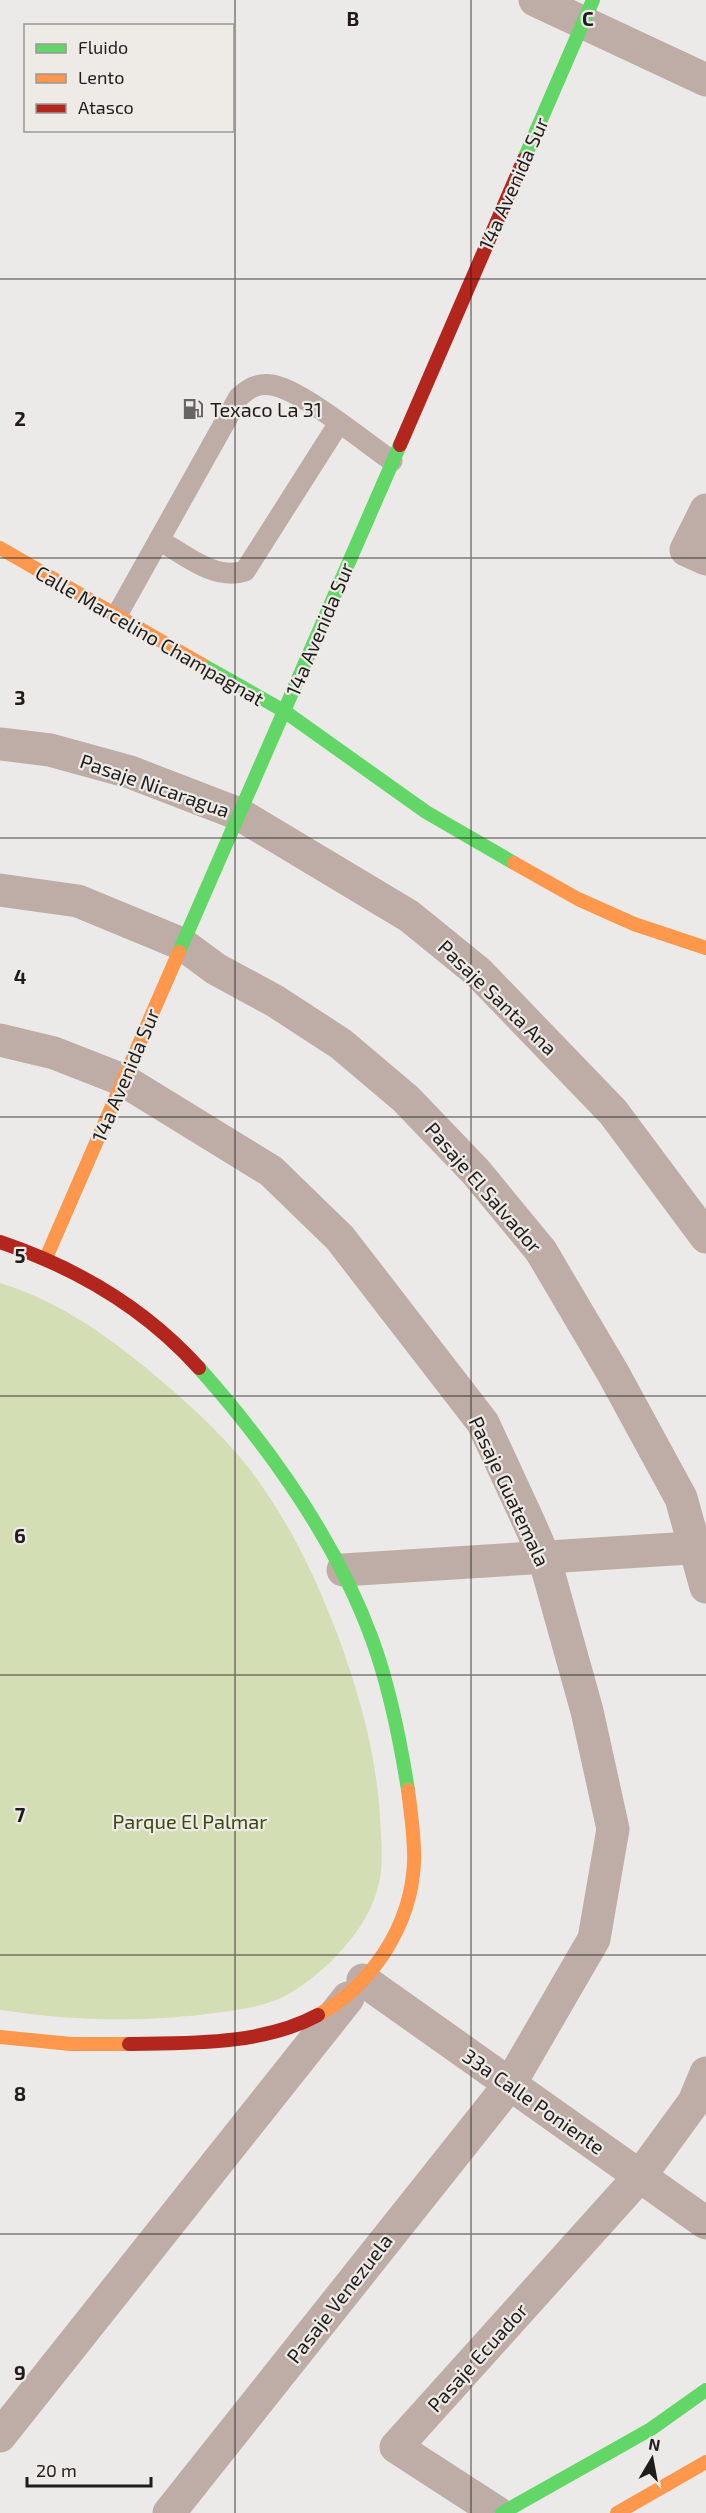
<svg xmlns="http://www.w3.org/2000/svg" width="706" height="2513" viewBox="0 0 706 2513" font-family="'Exo 2',sans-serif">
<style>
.green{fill:#d3deb5}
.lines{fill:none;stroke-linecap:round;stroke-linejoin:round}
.lane{stroke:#beada7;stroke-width:21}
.street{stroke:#beada7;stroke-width:33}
.fast{stroke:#63d668;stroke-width:14}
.slow{stroke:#ff974d;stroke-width:14}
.jam{stroke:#b3261e;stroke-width:14}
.grid{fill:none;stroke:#1e1d1c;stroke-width:1.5;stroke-opacity:0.55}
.labels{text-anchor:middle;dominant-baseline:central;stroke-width:4.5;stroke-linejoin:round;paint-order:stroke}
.street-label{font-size:20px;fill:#1e1d1c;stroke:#eeeae6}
.poi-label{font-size:20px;fill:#1e1d1c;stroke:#eeeae6;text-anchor:start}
.park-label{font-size:20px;fill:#39480c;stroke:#eeeae6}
.grid-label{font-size:20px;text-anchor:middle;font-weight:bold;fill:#1e1d1c;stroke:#eeeae6;stroke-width:4.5;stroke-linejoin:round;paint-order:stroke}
</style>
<rect width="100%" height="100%" fill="#eceae8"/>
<!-- green -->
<path class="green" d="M0,1283C55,1300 101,1331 145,1367C182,1398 218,1429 248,1467C288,1519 315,1575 338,1636C360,1696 376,1753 380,1817C381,1838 384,1863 379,1883C370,1928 324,1975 285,1996C265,2006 244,2009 222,2012C148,2023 73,2021 0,2010Z"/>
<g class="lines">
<!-- lane -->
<g class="lane">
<path d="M159,540C185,555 215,581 245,571L339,423"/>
<path d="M117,615L239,397C249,388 257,383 272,385C300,389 366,443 392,461"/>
</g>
<!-- street -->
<g class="street">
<path d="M535,0L706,80"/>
<path d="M706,510L686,550L706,559"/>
<path d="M0,744L50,750L130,772L239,814L409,916L478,972L613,1112L706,1237"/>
<path d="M0,890L78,901L182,944L216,969L275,1001L341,1044L406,1099L476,1172L541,1251L613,1373L681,1498L706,1587"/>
<path d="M0,1040L54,1053L123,1080L271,1171L340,1238L483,1423L531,1527L544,1557L587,1711L613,1829L594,1939L510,2084L169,2513"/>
<path d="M343,1570L706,1547"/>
<path d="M363,1980L706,2223"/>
<path d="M0,2436L348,1998"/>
<path d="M498,2513L396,2447L640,2176L694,2102L706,2073"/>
</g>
<!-- fast -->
<g class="fast">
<path d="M524,159L593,0"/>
<path d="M201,664L284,711L426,812L514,863"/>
<path d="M179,952L400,445"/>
<path d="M199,1368C270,1448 335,1538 372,1639C390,1688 400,1739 408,1790"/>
<path d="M502,2513L651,2429L706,2390"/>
</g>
<!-- slow -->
<g class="slow">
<path d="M0,548L201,664"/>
<path d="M514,863L578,899L634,924L706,948"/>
<path d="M46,1258L179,952"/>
<path d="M318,2015C372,1985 411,1926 414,1863C415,1839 411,1814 408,1790"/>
<path d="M0,2037L71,2044H129"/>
<path d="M617,2513L706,2462"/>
</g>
<!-- jam -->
<g class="jam">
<path d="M400,445L524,159"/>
<path d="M0,1242C77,1268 144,1307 199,1368"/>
<path d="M129,2044C190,2043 263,2045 318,2015"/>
</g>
</g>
<!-- grid -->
<path class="grid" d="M235,0V2513M471,0V2513M0,279H706M0,558H706M0,838H706M0,1117H706M0,1396H706M0,1675H706M0,1955H706M0,2234H706"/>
<!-- icons -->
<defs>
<symbol id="fuel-bare" viewBox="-9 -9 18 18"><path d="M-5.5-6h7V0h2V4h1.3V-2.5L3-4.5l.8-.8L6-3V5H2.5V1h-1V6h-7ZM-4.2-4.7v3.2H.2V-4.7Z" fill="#666563" stroke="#eeeae6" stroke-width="2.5" paint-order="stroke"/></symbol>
</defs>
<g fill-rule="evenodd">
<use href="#fuel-bare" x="178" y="394" width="30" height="30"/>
</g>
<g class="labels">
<!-- street labels -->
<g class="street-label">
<text transform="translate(513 183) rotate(-66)">14a Avenida Sur</text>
<text transform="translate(319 629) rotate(-67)">14a Avenida Sur</text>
<text transform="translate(150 635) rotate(30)">Calle Marcelino Champagnat</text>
<text transform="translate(155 785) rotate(19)">Pasaje Nicaragua</text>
<text transform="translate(498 997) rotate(44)">Pasaje Santa Ana</text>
<text transform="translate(125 1075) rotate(-67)">14a Avenida Sur</text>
<text transform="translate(484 1187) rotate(49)">Pasaje El Salvador</text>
<text transform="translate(510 1491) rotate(65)">Pasaje Guatemala</text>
<text transform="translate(534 2101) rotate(35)">33a Calle Poniente</text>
<text transform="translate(339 2298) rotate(-52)">Pasaje Venezuela</text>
<text transform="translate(477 2357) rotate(-48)">Pasaje Ecuador</text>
</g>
<!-- poi labels -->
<g class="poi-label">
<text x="210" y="409">Texaco La 31</text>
</g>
<!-- park labels -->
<g class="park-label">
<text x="190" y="1821">Parque El Palmar</text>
</g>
</g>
<g class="grid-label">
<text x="353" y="26">B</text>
<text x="588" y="26">C</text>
<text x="20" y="426">2</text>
<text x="20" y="705">3</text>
<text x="20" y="984">4</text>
<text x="20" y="1263">5</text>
<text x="20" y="1543">6</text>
<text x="20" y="1822">7</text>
<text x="20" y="2101">8</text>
<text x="20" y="2380">9</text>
</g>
<!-- legend -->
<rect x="24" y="24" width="210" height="108" fill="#eeeae6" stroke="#9b9895" stroke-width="1.5"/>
<rect x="36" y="44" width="30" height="9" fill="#63d668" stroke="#9b9895" stroke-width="1.5"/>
<text x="78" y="54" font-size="18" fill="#1e1d1c">Fluido</text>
<rect x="36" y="74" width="30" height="9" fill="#ff974d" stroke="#9b9895" stroke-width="1.5"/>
<text x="78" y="84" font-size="18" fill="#1e1d1c">Lento</text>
<rect x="36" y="104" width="30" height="9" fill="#b3261e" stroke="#9b9895" stroke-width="1.5"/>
<text x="78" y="114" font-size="18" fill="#1e1d1c">Atasco</text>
<!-- north arrow -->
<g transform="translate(652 2459) rotate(10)" stroke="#eeeae6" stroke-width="4.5" paint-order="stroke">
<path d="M0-4.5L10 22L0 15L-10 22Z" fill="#1e1d1c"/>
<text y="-9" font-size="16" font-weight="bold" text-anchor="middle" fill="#1e1d1c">N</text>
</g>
<!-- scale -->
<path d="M27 2477v9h124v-9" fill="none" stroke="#1e1d1c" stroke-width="3"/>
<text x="36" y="2477" font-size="18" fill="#1e1d1c" stroke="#eeeae6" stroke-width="4.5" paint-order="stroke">20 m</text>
</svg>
